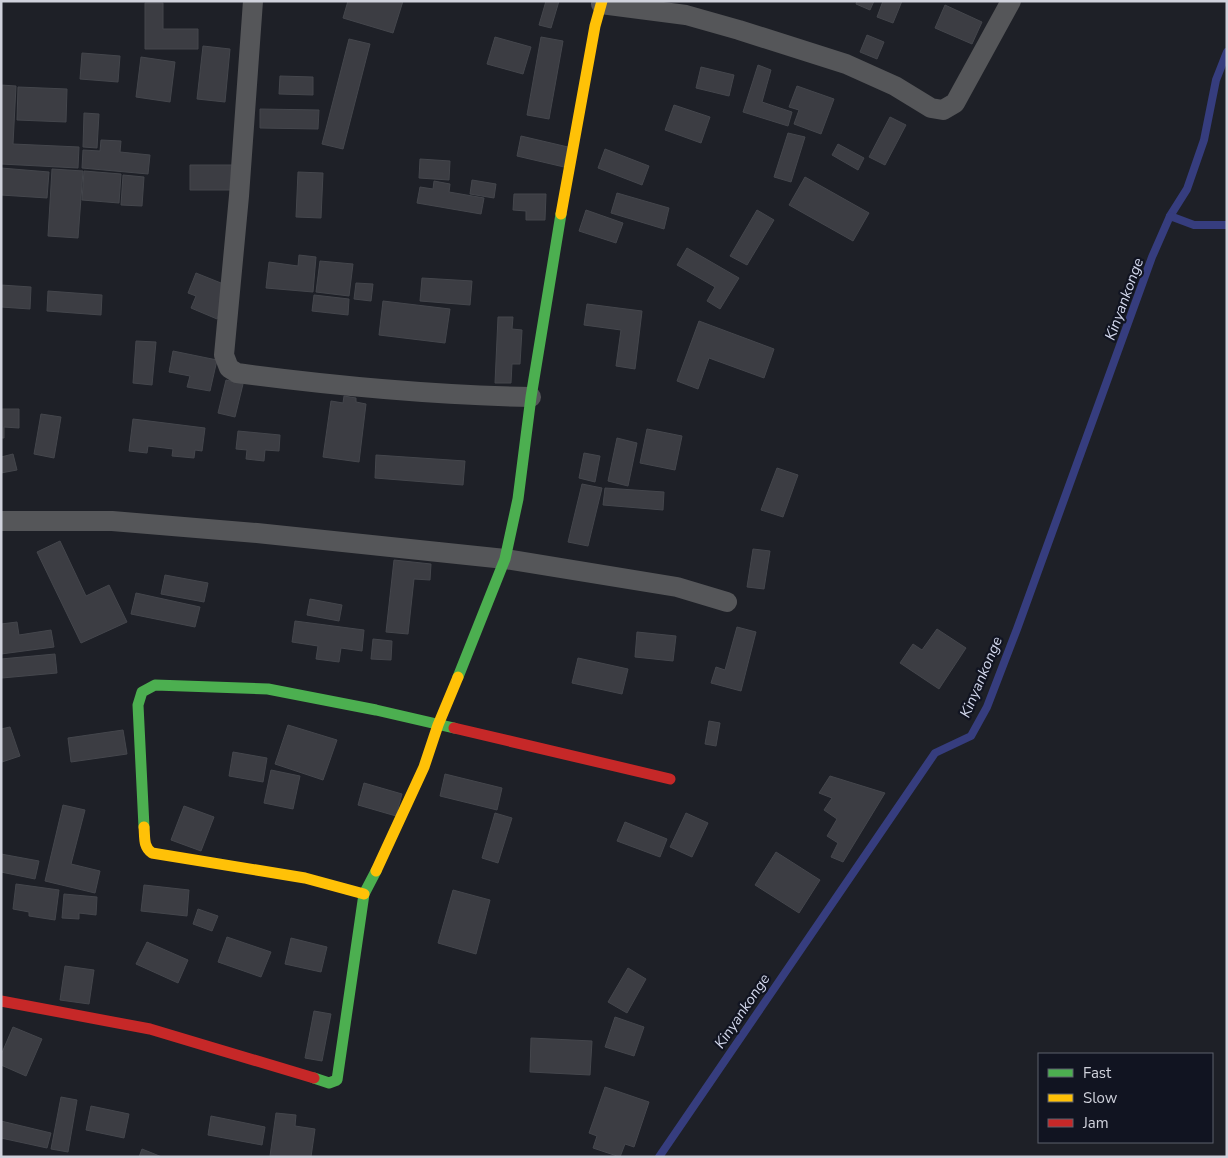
<svg xmlns="http://www.w3.org/2000/svg" width="1228" height="1158" viewBox="0 0 1228 1158" font-family="'Nunito Sans',sans-serif">
<style>
.lines{fill:none;stroke-linecap:round;stroke-linejoin:round}
.stream{stroke:#363d7e;stroke-width:8}
.building{fill:#3c3d43;stroke:#44464c}
.street{stroke:#555659;stroke-width:20}
.fast{stroke:#4caf50;stroke-width:11}
.slow{stroke:#ffc107;stroke-width:11}
.jam{stroke:#c62828;stroke-width:11}
.labels{text-anchor:middle;dominant-baseline:central;stroke-width:4.5;stroke-linejoin:round;paint-order:stroke}
.water-label{font-size:15px;font-style:italic;fill:#d2d7ec;stroke:#111421}
</style>
<rect width="100%" height="100%" fill="#1e2027"/>
<g class="lines">
<!-- stream -->
<g class="stream">
<path d="M1170,216L1187,189L1204,140L1216,80L1227,52"/>
<path d="M659,1157L935,753L971,736L987,707L1017,629L1152,257L1170,216L1194,225H1227"/>
</g>
</g>
<!-- building -->
<g class="building">
<path d="M348,1H403L393,33L343,18Z"/>
<path d="M546,1H559L551,28L539,25Z"/>
<path d="M857,1H874L870,10L856,4Z"/>
<path d="M883,1H902L893,23L877,17Z"/>
<path d="M145,3H163V29H198V49H145Z"/>
<path d="M945,5L982,22L972,44L935,28Z"/>
<path d="M867,35L884,42L877,59L860,52Z"/>
<path d="M495,37L531,47L523,74L487,64Z"/>
<path d="M541,37L563,41L549,119L527,115Z"/>
<path d="M349,39L370,44L343,149L322,144Z"/>
<path d="M203,46L230,49L225,102L197,99Z"/>
<path d="M82,53L120,56L118,82L80,79Z"/>
<path d="M141,57L175,62L170,102L136,97Z"/>
<path d="M758,65L771,70L762,102L792,112L788,126L743,112Z"/>
<path d="M701,67L734,75L729,96L696,88Z"/>
<path d="M280,76L313,77V95L279,94Z"/>
<path d="M1,85L16,86L13,144L79,147L78,168L1,164Z"/>
<path d="M797,86L834,99L821,134L794,124L799,110L789,107Z"/>
<path d="M18,87L67,89L66,122L17,120Z"/>
<path d="M674,105L710,117L701,143L665,130Z"/>
<path d="M260,109L319,110L318,129L260,128Z"/>
<path d="M84,113L99,114L97,148L83,147Z"/>
<path d="M890,117L906,125L885,165L869,157Z"/>
<path d="M788,133L805,137L791,182L774,177Z"/>
<path d="M521,136L568,147L564,167L517,156Z"/>
<path d="M101,140L121,141L120,152L150,155L148,174L82,168L83,150L100,151Z"/>
<path d="M838,144L864,158L858,170L832,155Z"/>
<path d="M605,149L649,166L642,185L598,168Z"/>
<path d="M420,159L450,161L449,180L419,178Z"/>
<path d="M190,165H238L237,190H190Z"/>
<path d="M1,168L49,172L47,198L1,195Z"/>
<path d="M52,169L83,171L78,238L48,236Z"/>
<path d="M84,171L121,174L119,203L82,200Z"/>
<path d="M298,172L323,173L321,218L296,217Z"/>
<path d="M123,175L144,177L142,206L121,205Z"/>
<path d="M805,177L869,213L853,241L789,205Z"/>
<path d="M472,180L496,184L494,198L470,194Z"/>
<path d="M434,181L450,184L449,192L484,198L481,214L417,203L420,187L433,189Z"/>
<path d="M617,193L669,208L664,229L611,213Z"/>
<path d="M514,194H546L545,220H526V211L513,210Z"/>
<path d="M586,210L623,223L616,243L579,231Z"/>
<path d="M757,210L774,220L747,265L730,256Z"/>
<path d="M687,248L739,278L720,309L707,301L715,287L677,265Z"/>
<path d="M299,255L316,257L313,292L266,288L269,262L298,266Z"/>
<path d="M320,261L353,264L349,296L316,292Z"/>
<path d="M196,273L231,287L217,319L191,308L196,296L188,293Z"/>
<path d="M422,278L472,281L470,305L420,301Z"/>
<path d="M356,283L373,284L371,301L354,299Z"/>
<path d="M1,285L31,287L30,309L1,307Z"/>
<path d="M48,291L102,295L101,315L47,311Z"/>
<path d="M314,295L349,299L348,315L312,311Z"/>
<path d="M383,301L450,309L445,343L379,335Z"/>
<path d="M587,304L642,311L635,369L616,366L621,330L584,325Z"/>
<path d="M498,317H513L512,329L522,330L520,364H512L511,383H495Z"/>
<path d="M699,321L774,349L764,378L709,358L698,389L677,381Z"/>
<path d="M136,341L156,342L152,385L133,383Z"/>
<path d="M173,351L217,360L210,391L187,387L190,376L169,372Z"/>
<path d="M226,380L243,384L235,417L218,413Z"/>
<path d="M344,396L356,398V402L366,404L359,462L323,457L331,401L343,403Z"/>
<path d="M1,409H19V428L4,427V438H1Z"/>
<path d="M41,414L61,417L54,458L34,454Z"/>
<path d="M133,419L205,428L202,451L195,450L194,458L172,456L173,449L148,446L147,453L129,451Z"/>
<path d="M647,429L682,436L675,470L640,463Z"/>
<path d="M238,431L280,435L279,451L265,450L264,461L246,459L247,450L236,449Z"/>
<path d="M617,438L637,443L628,486L608,481Z"/>
<path d="M584,453L600,456L595,482L579,478Z"/>
<path d="M13,454L17,470L1,473V457Z"/>
<path d="M376,455L465,461L463,485L375,478Z"/>
<path d="M777,468L798,475L783,517L761,510Z"/>
<path d="M582,484L602,488L588,546L568,542Z"/>
<path d="M605,488L664,492L663,510L603,505Z"/>
<path d="M60,541L86,596L109,585L127,622L81,643L37,552Z"/>
<path d="M753,549L770,551L764,589L747,587Z"/>
<path d="M394,560L431,564L430,580L414,579L408,634L386,632Z"/>
<path d="M165,575L208,583L204,602L161,594Z"/>
<path d="M136,593L200,607L195,627L131,614Z"/>
<path d="M310,599L342,605L339,621L307,615Z"/>
<path d="M295,621L364,630L362,651L341,648L339,662L316,659L318,646L292,642Z"/>
<path d="M17,622L19,635L51,630L54,647L1,654V624Z"/>
<path d="M737,627L756,632L741,691L711,683L716,667L725,670Z"/>
<path d="M937,629L966,648L939,689L900,663L913,644L922,650Z"/>
<path d="M637,632L676,636L673,661L635,657Z"/>
<path d="M373,639L392,641L391,660L371,659Z"/>
<path d="M55,654L57,673L2,678L1,659Z"/>
<path d="M578,658L628,669L622,694L572,683Z"/>
<path d="M709,721L720,723L716,746L705,744Z"/>
<path d="M288,725L337,740L323,780L275,764Z"/>
<path d="M10,727L20,756L2,762L1,729Z"/>
<path d="M123,730L127,754L71,762L68,738Z"/>
<path d="M233,752L267,758L263,782L229,776Z"/>
<path d="M271,770L300,776L293,809L264,803Z"/>
<path d="M445,774L502,788L497,810L440,796Z"/>
<path d="M830,776L885,793L843,862L831,857L838,843L827,836L837,819L824,810L832,798L819,793Z"/>
<path d="M364,783L402,794L396,816L358,805Z"/>
<path d="M63,805L85,810L71,864L100,871L95,893L45,881Z"/>
<path d="M184,806L214,817L201,851L171,840Z"/>
<path d="M495,813L512,818L498,863L482,858Z"/>
<path d="M686,813L708,823L692,857L670,847Z"/>
<path d="M625,822L667,839L660,857L617,841Z"/>
<path d="M776,852L820,880L799,913L755,885Z"/>
<path d="M1,854L39,861L35,879L1,872Z"/>
<path d="M16,884L59,890L55,920L29,916V912L13,909Z"/>
<path d="M144,885L189,890L187,916L141,911Z"/>
<path d="M453,890L490,900L476,954L438,943Z"/>
<path d="M64,894L97,897L96,915L79,913V919L62,918Z"/>
<path d="M198,909L218,916L212,931L193,924Z"/>
<path d="M227,937L271,952L261,977L218,962Z"/>
<path d="M291,938L327,947L321,972L285,964Z"/>
<path d="M147,942L188,960L178,983L136,964Z"/>
<path d="M65,966L94,970L89,1004L60,1000Z"/>
<path d="M628,968L646,979L627,1013L608,1002Z"/>
<path d="M314,1011L331,1014L322,1061L305,1058Z"/>
<path d="M615,1017L644,1027L634,1056L605,1047Z"/>
<path d="M13,1027L42,1039L26,1076L1,1065V1055Z"/>
<path d="M531,1038L592,1041L590,1075L530,1072Z"/>
<path d="M605,1087L649,1102L634,1147L625,1144L620,1157L593,1148L597,1136L589,1133Z"/>
<path d="M61,1097L77,1100L68,1152L51,1149Z"/>
<path d="M91,1106L129,1114L124,1138L86,1130Z"/>
<path d="M276,1113L296,1115L295,1126L315,1129L311,1157L270,1156Z"/>
<path d="M211,1116L265,1127L262,1145L208,1135Z"/>
<path d="M1,1121L51,1133L47,1148L1,1138Z"/>
<path d="M142,1149L162,1157H139Z"/>
</g>
<g class="lines">
<!-- street -->
<g class="street">
<path d="M253,1L239,196L224,355L229,368L237,373C335,386 433,395 531,397"/>
<path d="M601,4L686,15L739,30L846,64L895,86L931,108L943,110L955,103L1011,1"/>
<path d="M1,521H112L257,533L505,559L677,587L727,602"/>
</g>
<!-- fast -->
<g class="fast">
<path d="M458,677L505,559L518,499L531,397L561,214"/>
<path d="M144,827L138,705L142,692L155,685L268,689L376,710L454,728"/>
<path d="M314,1078L329,1083L337,1080L364,894L376,871"/>
</g>
<!-- slow -->
<g class="slow">
<path d="M561,214L595,26L602,1"/>
<path d="M144,827C145,837 143,847 152,853L305,878L364,894"/>
<path d="M376,871L424,767L438,725L458,677"/>
</g>
<!-- jam -->
<g class="jam">
<path d="M454,728L670,779"/>
<path d="M1,1001L150,1029L314,1078"/>
</g>
</g>
<g class="labels">
<!-- water labels -->
<g class="water-label">
<text transform="translate(1124 299) rotate(-70)">Kinyankonge</text>
<text transform="translate(981 677) rotate(-67)">Kinyankonge</text>
<text transform="translate(742 1011) rotate(-56)">Kinyankonge</text>
</g>
</g>
<!-- border -->
<rect width="1228" height="1158" fill="none" stroke="#d0d2dc" stroke-width="5"/>
<!-- legend -->
<rect x="1038" y="1053" width="175" height="90" fill="#111421" stroke="#5d606c"/>
<rect x="1048" y="1069" width="25" height="8" fill="#4caf50" stroke="#5d606c"/>
<text x="1083" y="1078" font-size="15" fill="#d0d2dc">Fast</text>
<rect x="1048" y="1094" width="25" height="8" fill="#ffc107" stroke="#5d606c"/>
<text x="1083" y="1103" font-size="15" fill="#d0d2dc">Slow</text>
<rect x="1048" y="1119" width="25" height="8" fill="#c62828" stroke="#5d606c"/>
<text x="1083" y="1128" font-size="15" fill="#d0d2dc">Jam</text>
</svg>
